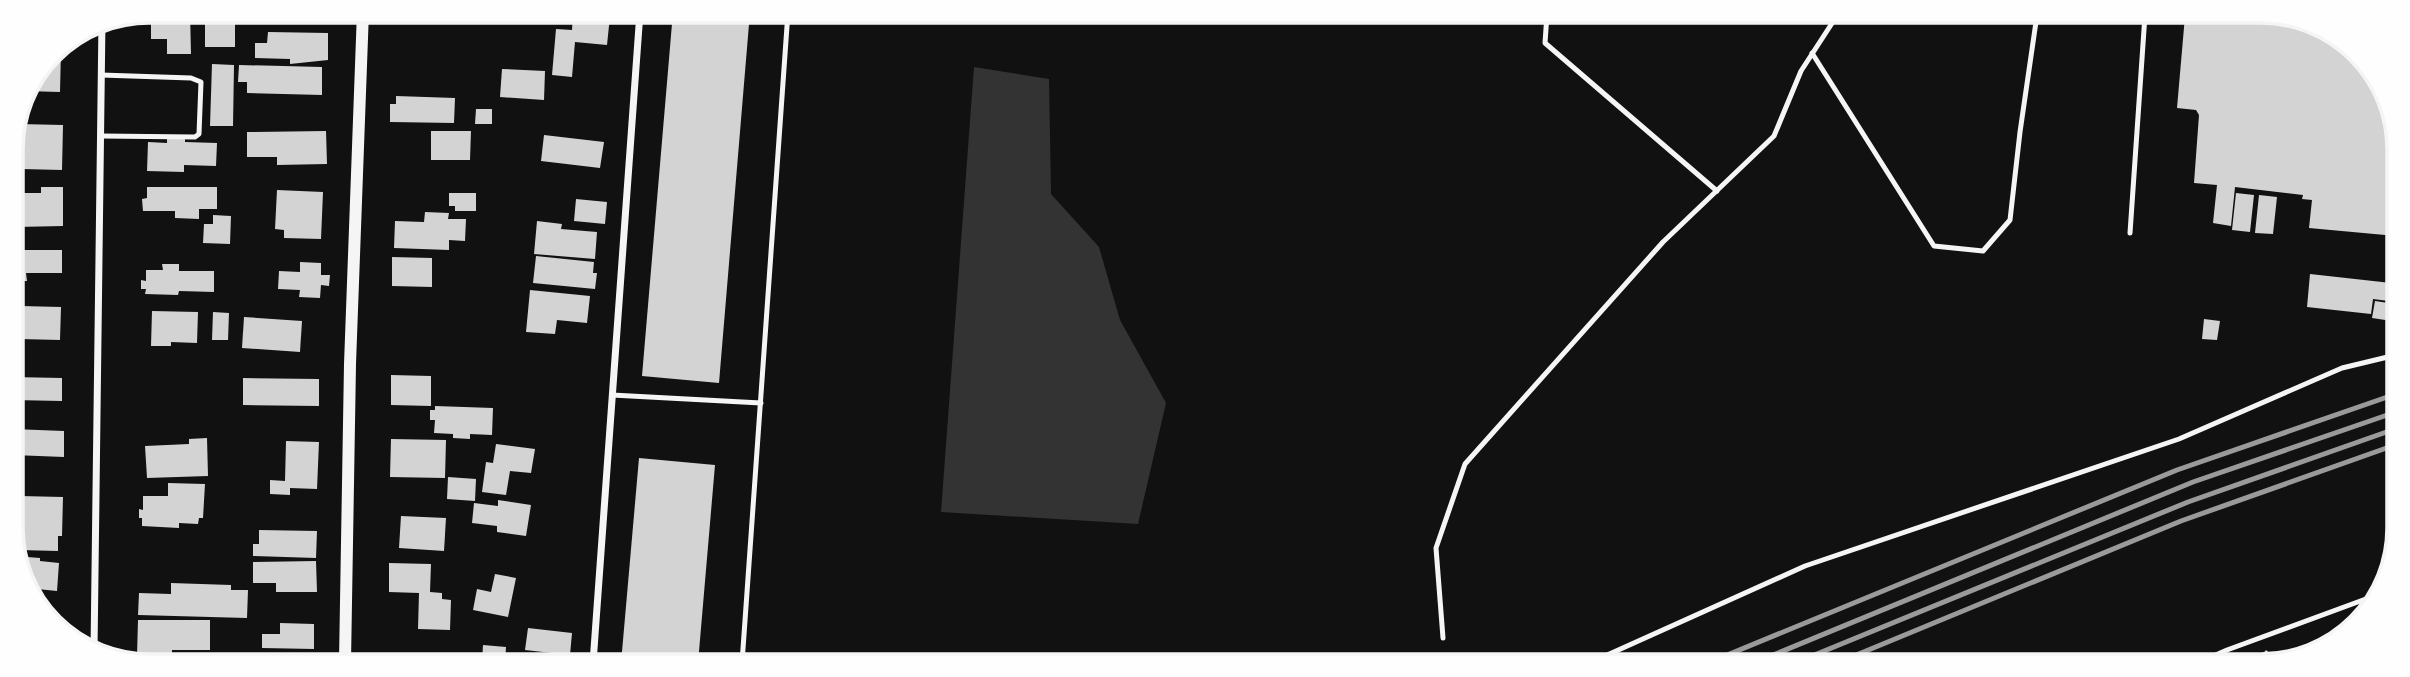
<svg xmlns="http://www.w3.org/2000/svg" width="2410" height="677" viewBox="0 0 2410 677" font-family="'Playfair Display',serif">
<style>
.water{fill:#333}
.building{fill:#d3d3d3}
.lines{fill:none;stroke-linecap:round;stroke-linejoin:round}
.service{stroke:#f5f5f5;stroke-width:5}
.minor{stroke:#f5f5f5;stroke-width:7}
.tertiary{stroke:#f5f5f5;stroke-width:12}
.rail{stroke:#9a9a9a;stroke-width:5}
.rim{fill:none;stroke:#f5f5f5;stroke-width:3.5}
</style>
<rect width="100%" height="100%" fill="#111"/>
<!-- water -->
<path class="water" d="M974,67L1049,79L1051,194L1099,247L1120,320L1166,403L1138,524L941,512Z"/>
<!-- building -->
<g class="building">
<path d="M151,11H190L191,54H167V39H151Z"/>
<rect x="205" y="11" width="30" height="36"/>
<path d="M673,12H750L719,383L642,376Z"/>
<path d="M573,13L610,16L607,45L575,42L572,77L552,75L556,29L572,30Z"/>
<path d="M2185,16L2320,29L2359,51L2397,122L2396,236L2309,228L2312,200L2302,199L2303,195L2235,187L2231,226L2213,223L2217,185L2194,183L2199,115L2196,110L2177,108Z"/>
<path d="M268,32L328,33V60L290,64V59L255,58V43H267Z"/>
<path d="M54,49H61L60,92L24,91Z"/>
<path d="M212,64L234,65L233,126H210Z"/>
<path d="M239,65L322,67V95L247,93V82H238Z"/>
<path d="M502,69L545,71L544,100L500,97Z"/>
<path d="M396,96L455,98L454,123L390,122V104H396Z"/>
<path d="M476,109H492V124H475Z"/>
<path d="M19,124L63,125L62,170L22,169L23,160H18Z"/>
<path d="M326,131L327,164L277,165V157H247V132Z"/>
<path d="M431,131H471L470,160H431Z"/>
<path d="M544,135L604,142L600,168L541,161Z"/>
<path d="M167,138H185V142L217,143L216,166L184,165V172L147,171L148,142L167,143Z"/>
<path d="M41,187H63V226L16,227V212H11V193H41Z"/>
<path d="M147,187H217V209H199V219L175,218V211H143L142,199L147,198Z"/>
<path d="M277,190L323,192L321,239L284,238V230L275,229Z"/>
<path d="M449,193H476V211H455V206H449Z"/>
<path d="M2236,193L2254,195L2250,232L2232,230Z"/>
<path d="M2259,195L2277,197L2273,234L2255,233Z"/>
<path d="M576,199L607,202L605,224L574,221Z"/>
<path d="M425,212L449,213L448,219H466L465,241L449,240V250L394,248L395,221L424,222Z"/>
<path d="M213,215L231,216L230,244L203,243L204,224H213Z"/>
<path d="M537,221L562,224L561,229L597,232L595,259L534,254Z"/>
<path d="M11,250H62V273H26L27,281H14L15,260L11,261Z"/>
<path d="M536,256L594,262L593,273H597L595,289L533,283Z"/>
<path d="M392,257L432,258V287L392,286Z"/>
<path d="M300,262L321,263V275H330L329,286L321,285L320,298L299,297L300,290L278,289L279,271L300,272Z"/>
<path d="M162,264H179V271H214V292L179,291L178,295L145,294L146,289H141V280L146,281V270H163Z"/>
<path d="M2310,274L2391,283L2389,301L2373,299L2371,314L2307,307Z"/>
<path d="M530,290L590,296L587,323L557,320L555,334L526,332Z"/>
<path d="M2375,301L2395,304L2392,321L2372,318Z"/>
<path d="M21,306L61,307L60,340L20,339Z"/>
<path d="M152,311L198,312L197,343L171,342V346H151Z"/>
<path d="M213,312L229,313L228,340H212Z"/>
<path d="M244,317L302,321L300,352L242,348Z"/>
<path d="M2204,319L2220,321L2217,340L2202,339Z"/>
<path d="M391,375L431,376V406L391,405Z"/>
<path d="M12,377L62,378V401L12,400Z"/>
<path d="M243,378L319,379V406L243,405Z"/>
<path d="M435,406L493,408L492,435L470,434V439L453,438V434L434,433L435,420H430V410H435Z"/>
<path d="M12,429L64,431V457L13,455Z"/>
<path d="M207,438L208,476L147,478L145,446L189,444V439Z"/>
<path d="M391,439L446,440L445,478L390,477Z"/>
<path d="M286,441L319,442L317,489L290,488V495L270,494V480L285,481Z"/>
<path d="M496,444L535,449L531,473L510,471L506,495L482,492L486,462L493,463Z"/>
<path d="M639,458L715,465L698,663H621Z"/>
<path d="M448,477L476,479L475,501L447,499Z"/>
<path d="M168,483L205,484L203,518H199L198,524L179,523V528L142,526V518H139V509L143,510V496H168Z"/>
<path d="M20,496L63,497L62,536H58V551L19,550Z"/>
<path d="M498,500L531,505L526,536L497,532V526L472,523L474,503L498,506Z"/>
<path d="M401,516L446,518L444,551L399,548Z"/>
<path d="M259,530L317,531L316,558L253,556V544H259Z"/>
<path d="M14,556L40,558V561L59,563L57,591L37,589V594L34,593Z"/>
<path d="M316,561L317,592H276V583H253V562Z"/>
<path d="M389,563L431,564L430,592L442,593V599L451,600L450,630L418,629L419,593L389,592Z"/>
<path d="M495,574L516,578L508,617L473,610L477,589L491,592Z"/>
<path d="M171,583L231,585V590H248L247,618L138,615L139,593L171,594Z"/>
<path d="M138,620H210V650H172V657L137,656Z"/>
<path d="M280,623L314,624V649L262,648V634H280Z"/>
<path d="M528,628L572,633L570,655L525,650Z"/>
<path d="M483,645L506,647L505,663H482Z"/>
<path d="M2266,650L2280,662L2270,666H2252Z"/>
<path d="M280,654H314V662H265V658H280Z"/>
</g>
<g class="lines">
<!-- service -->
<g class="service">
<path d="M1547,14L1545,43L1717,191"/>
<path d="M1812,53L1934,246L1983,251L2010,220L2020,132L2037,15"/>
<path d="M101,136L195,137L199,134L201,82L191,78L101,75"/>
<path d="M2130,233L2145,15"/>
<path d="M612,395L761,403"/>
<path d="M1443,638L1436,548L1465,464L1663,242L1774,136L1801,71L1838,14"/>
<path d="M742,663L788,12"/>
<path d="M1585,665L1805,566L2179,439L2342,368L2396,355"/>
<path d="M2191,666L2227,650L2374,596"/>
</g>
<!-- minor -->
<g class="minor">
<path d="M94,651L102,20"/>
<path d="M593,663L640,12"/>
</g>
<!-- tertiary -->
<path class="tertiary" d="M345,662L350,364L363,11"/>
<!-- rail -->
<g class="rail">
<path d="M1703,665L2177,470L2396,394"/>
<path d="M1749,665L2193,482L2396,412"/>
<path d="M1790,665L2188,502L2395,429"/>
<path d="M1832,665L2181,521L2395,445"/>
</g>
</g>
<!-- crop -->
<path d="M0 0H2410V677H0ZM149 23H2261A126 126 0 0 1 2387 149V528A126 126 0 0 1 2261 654H149A126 126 0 0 1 23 528V149A126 126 0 0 1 149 23Z" fill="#fefefe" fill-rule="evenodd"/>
<path class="rim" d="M149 23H2261A126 126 0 0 1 2387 149V528A126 126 0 0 1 2261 654H149A126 126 0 0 1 23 528V149A126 126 0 0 1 149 23Z"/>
</svg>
